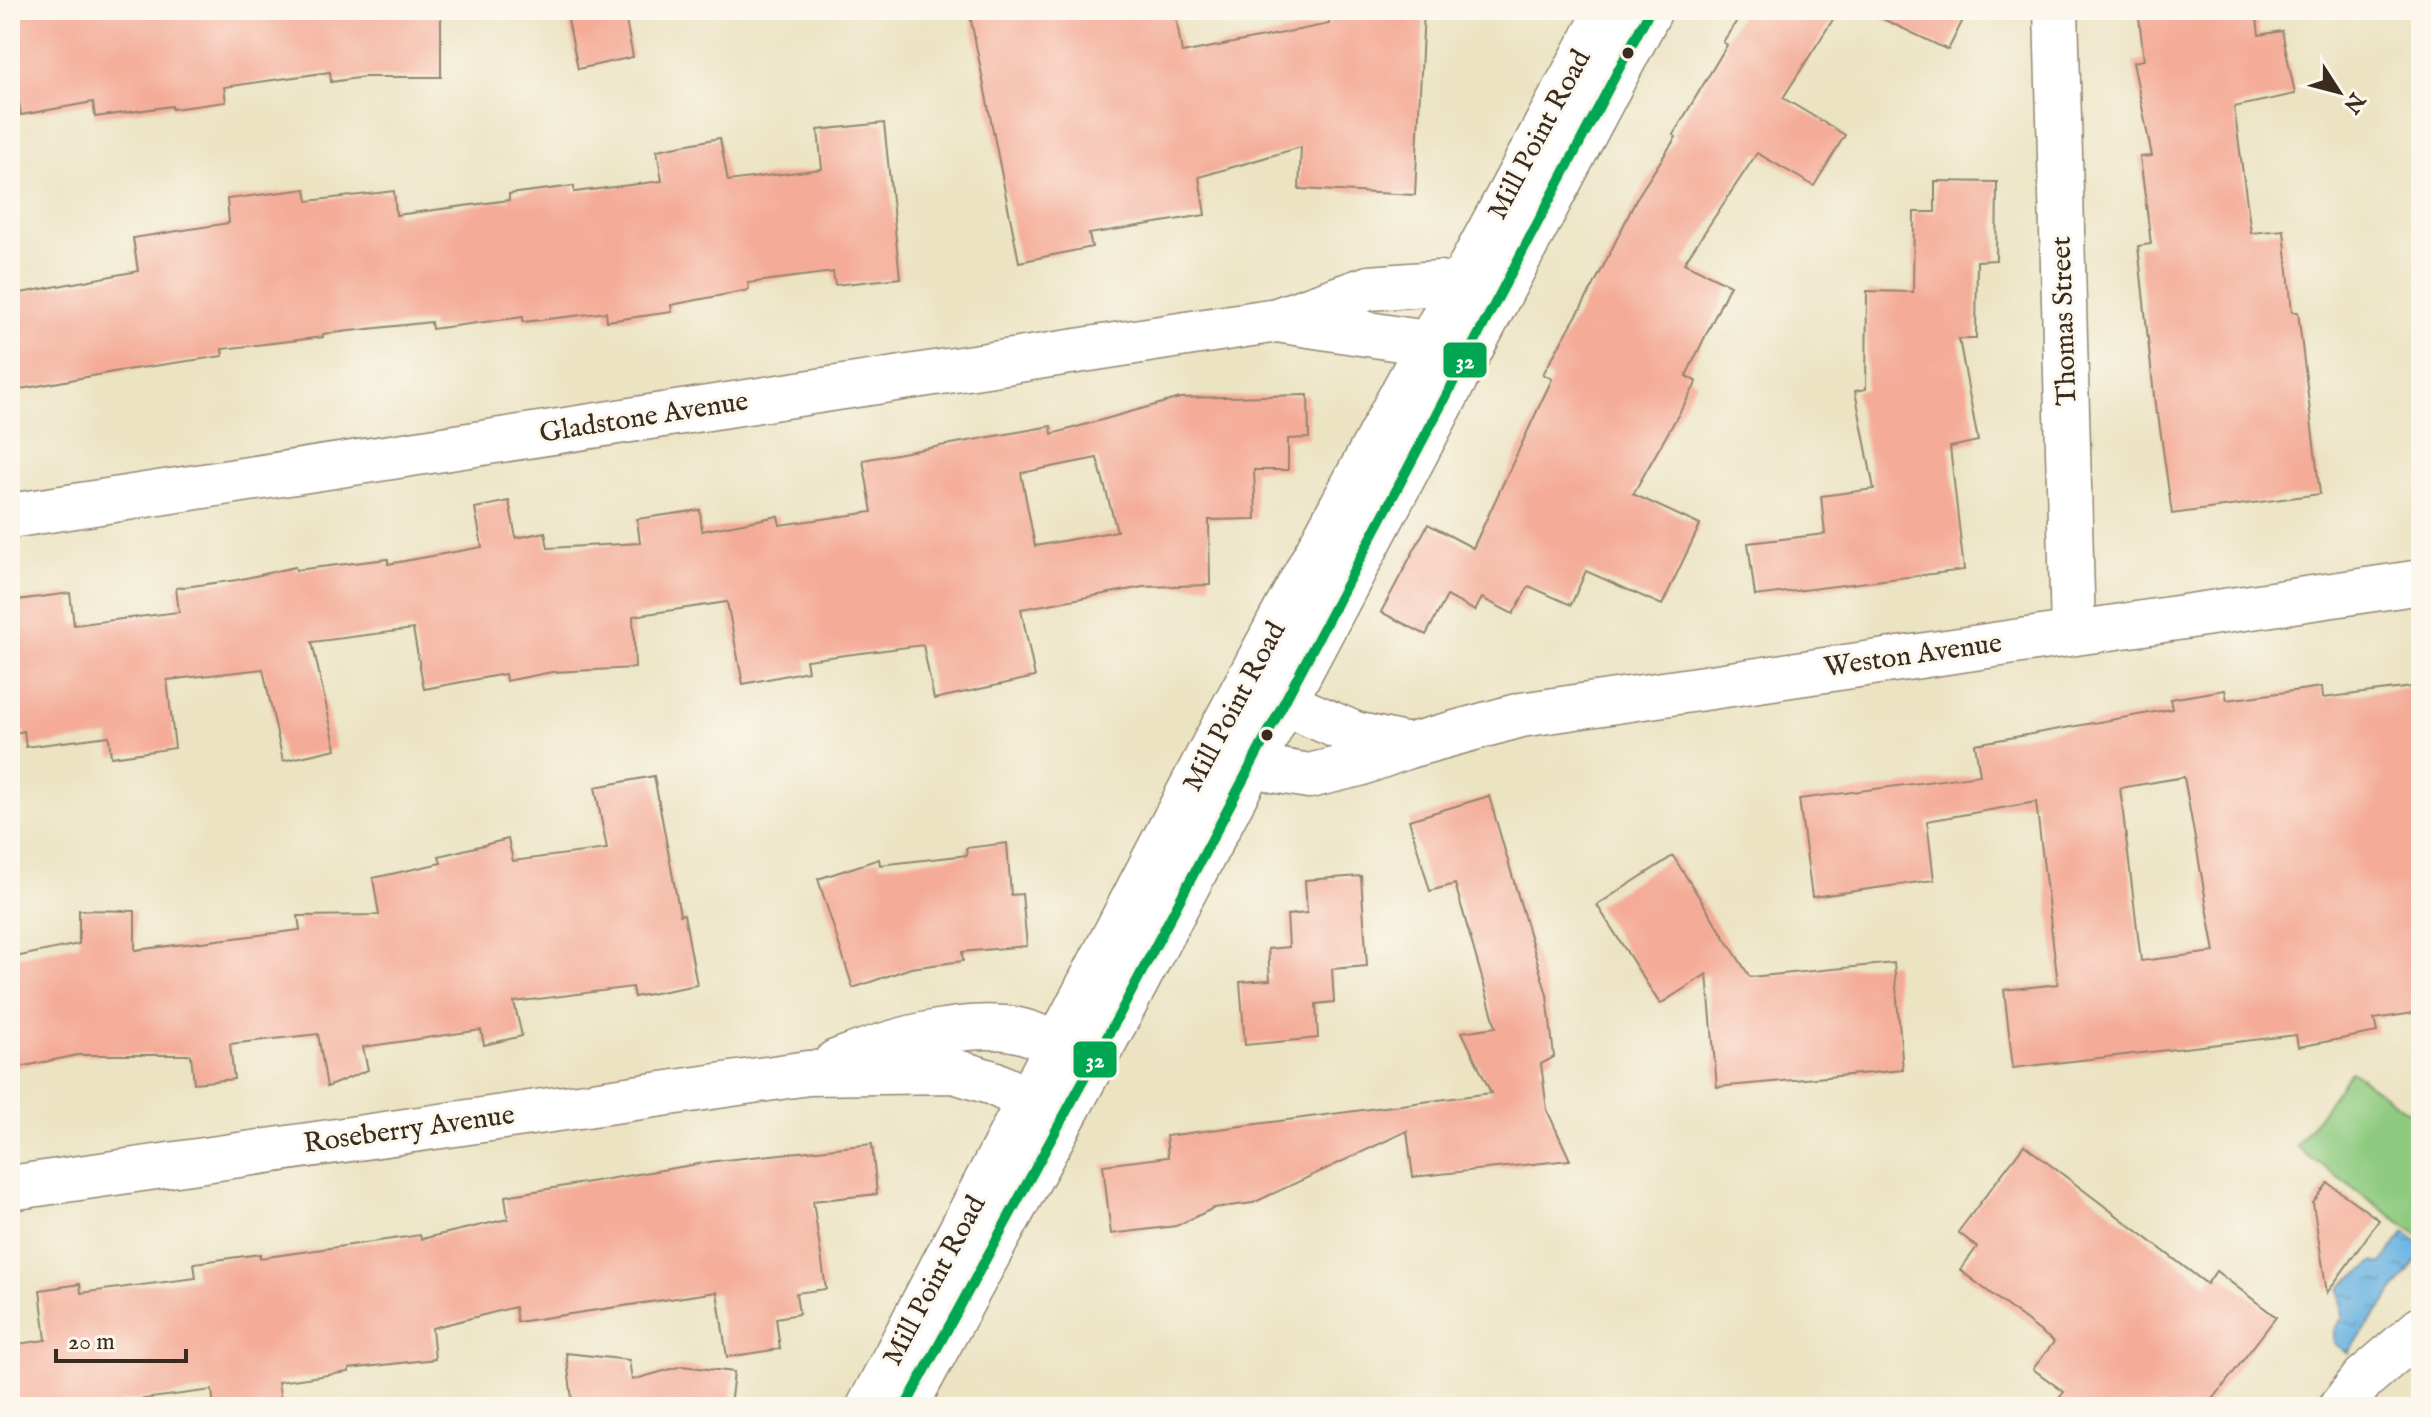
<svg xmlns="http://www.w3.org/2000/svg" width="2431" height="1417" viewBox="0 0 2431 1417" font-family="'IM FELL English',serif">
<style>
.green{fill:#8ecb80;stroke:#647a4f;stroke-width:2}
.water{fill:url(#water-ripples);stroke:#526e80;stroke-width:2}
.building{fill:#f4ac98;fill-rule:evenodd}
.lines{fill:none;stroke-linecap:round;stroke-linejoin:round}
.minor-casing{stroke:#938670;stroke-width:47}
.major-casing{stroke:#938670;stroke-width:47}
.minor{stroke:#fff;stroke-width:44}
.major{stroke:#fff;stroke-width:44}
.bus-1-casing{stroke:#fbf7ec;stroke-width:16}
.bus-1{stroke:#00a651;stroke-width:10}
.bus-dot{fill:#3b2a1e;stroke:#fbf7ec;stroke-width:3}
.labels{text-anchor:middle;dominant-baseline:central;stroke-width:6;stroke-linejoin:round;paint-order:stroke}
.street-label{font-size:28px;fill:#3b2a1e;stroke:#fbf7ec}
.line-badge{stroke:#fbf7ec;stroke-width:3}
.badge-label{font-size:22px;text-anchor:middle;font-weight:bold;fill:#fff}
</style>
<defs>
<pattern id="water-ripples" width="26" height="14" patternUnits="userSpaceOnUse" patternTransform="scale(2)"><rect width="26" height="14" fill="#69b3e1"/><path d="M2 4q2-2 4 0t4 0M15 11q2-2 4 0t4 0" fill="none" stroke="#5892b6"/></pattern>
</defs>
<rect width="100%" height="100%" fill="#fbf7ec"/>
<filter id="ink" filterUnits="userSpaceOnUse"><feTurbulence type="fractalNoise" baseFrequency=".0125" numOctaves="2"/><feDisplacementMap in="SourceGraphic" scale="16" xChannelSelector="R" yChannelSelector="G"/><feConvolveMatrix kernelMatrix="1 2 1 2 8 2 1 2 1" color-interpolation-filters="sRGB"/></filter>
<filter id="wash" filterUnits="userSpaceOnUse"><feTurbulence type="fractalNoise" baseFrequency=".006" numOctaves="4" result="noise"/><feDisplacementMap in="SourceGraphic" scale="32" xChannelSelector="R" yChannelSelector="G"/><feGaussianBlur stdDeviation="1.8" result="paint"/><feColorMatrix in="noise" values="0 0 0 0 0 0 0 0 0 0 0 0 0 0 0 0 0 1.4 0 .05"/><feComposite in="paint" operator="in"/></filter>
<g filter="url(#wash)">
<rect width="100%" height="100%" fill="#ebe3c2"/>
<!-- green -->
<path class="green" d="M2351,1071L2421,1121V1237L2296,1147Z"/>
<!-- water -->
<path class="water" d="M2405,1232L2421,1244V1254L2348,1353L2334,1343V1330L2343,1317L2340,1289C2350,1274 2363,1275 2373,1262L2381,1264Z"/>
<g id="blocks">
<!-- building -->
<g class="building">
<path d="M10,10H441V77H364L331,82L330,72L224,87L226,102L172,109V106L95,117L93,102L21,115L10,52Z"/>
<path d="M566,10H624L633,57L578,69Z"/>
<path d="M969,10H1175L1182,53L1329,24L1330,10H1424L1415,195L1299,189L1301,147L1199,177L1205,215L1089,234L1092,247L1019,262Z"/>
<path d="M1744,10H1839L1783,98L1845,135L1814,186L1757,153L1684,263L1730,285L1686,376L1697,382L1633,494L1700,525L1662,605L1586,571L1571,605L1529,586L1513,614L1482,598L1475,611L1447,596L1426,635L1381,612L1428,524L1473,548L1552,379L1543,374L1594,285L1638,196L1676,137L1673,135L1727,45L1723,42Z"/>
<path d="M1864,10H1968L1948,50Z"/>
<path d="M2138,10H2256L2259,35L2282,31L2295,94L2234,107L2251,233L2284,230L2292,312H2298L2320,494L2172,514L2158,414H2156L2138,246L2151,244L2140,157L2152,156L2133,62L2144,60Z"/>
<path d="M884,123L900,278L835,285L833,272L748,283L749,290L671,305L672,312L607,321L606,312L523,322V317L432,329L431,322L323,334V337L222,349L223,356L119,371L10,391V295L138,271L133,238L229,223L227,199L306,189L308,201L394,191L396,215L509,200V194L574,186V192L662,181L657,150L720,138L728,181L822,169L818,130Z"/>
<path d="M1935,181L1997,182L1996,260L1977,261L1976,339H1959L1978,441L1950,447L1964,570L1755,596L1748,543L1825,534L1821,496L1874,489L1855,391L1866,389L1867,291L1913,292L1914,212H1935Z"/>
<path d="M1308,395L1309,438L1288,439V470H1254L1256,519L1209,520L1210,585L1143,587L1021,609L1035,677L934,699L923,645L806,660L808,671L743,684L727,602L633,616L635,668L552,672L506,681L505,674L424,689L413,629L312,642L336,749L283,761L263,669L167,680L175,748L111,757L109,736L26,747L24,731L10,734V601L70,593L74,625L179,612L176,588L237,580L295,567L296,570L388,559V564L482,547L475,508L509,501L516,538L545,532L548,548L640,543L637,519L700,510L702,531L778,516L780,525L872,512L863,460L1051,426L1052,434L1180,398ZM1097,458L1117,531L1035,546L1021,473Z"/>
<path d="M2421,686V1012L2374,1019L2377,1032L2298,1047L2296,1035L2013,1068L2004,990L2058,984L2036,802L1927,821L1934,880L1812,897L1799,799L1980,775L1975,744L2172,709L2170,699L2225,690L2227,700L2322,687L2323,698ZM2184,777L2215,952L2141,961L2120,788Z"/>
<path d="M654,776L680,915L684,914L697,985L634,997L632,987L514,1002L522,1036L484,1045L481,1030L363,1047L368,1070L327,1087L318,1034L230,1044L234,1079L194,1083L191,1055H78L10,1069V958L79,944V910L135,911V950L300,930L298,916L379,915L373,878L441,863L439,856L508,839L513,861L607,849L595,787Z"/>
<path d="M1489,796L1547,995L1554,1057L1541,1064L1547,1110L1570,1160L1413,1177L1407,1131L1253,1203L1214,1208L1176,1226L1111,1234L1103,1165L1168,1157L1166,1136L1491,1093L1462,1032L1496,1027L1455,884L1430,891L1409,820Z"/>
<path d="M1007,843L1011,895L1022,894L1027,946L962,952L963,961L911,968L853,988L818,879L879,859L880,865L967,855L966,848Z"/>
<path d="M1673,856L1750,977L1894,963L1903,1070L1717,1087L1707,974L1660,1004L1597,905Z"/>
<path d="M1361,876L1367,966L1332,969L1334,1002L1316,1004L1318,1038L1245,1045L1240,982L1270,980L1268,949L1289,947L1287,915L1307,913L1305,880Z"/>
<path d="M872,1144L877,1194L813,1201L826,1289L796,1293L799,1314L776,1318L780,1349L727,1357L717,1292L517,1322L515,1307L432,1328L435,1359L349,1369V1372L278,1382L282,1407H214L212,1390L120,1402L121,1407H10V1345L46,1340L40,1290L80,1284L81,1293L196,1278L194,1263L260,1254V1258L420,1235L421,1239L508,1219L505,1196L716,1161Z"/>
<path d="M2024,1145L2207,1284L2216,1271L2276,1317L2207,1407H2052L2064,1392L2033,1369L2054,1342L1960,1270L1977,1247L1958,1232Z"/>
<path d="M2328,1183L2379,1220L2327,1293L2313,1203Z"/>
<path d="M566,1353L629,1360L632,1380L682,1366L734,1372L730,1407H573Z"/>
</g>
</g>
</g>
<g filter="url(#ink)">
<use href="#blocks" fill-opacity="0" stroke="#938670" stroke-width="2"/>
<g class="lines">
<defs>
<g id="minor">
<path d="M2056,10L2073,632"/>
<path d="M1283,321L1413,341L1462,358"/>
<path d="M10,516L1277,320L1369,288L1439,283L1492,300"/>
<path d="M1249,688L1355,734L1408,746"/>
<path d="M1219,749L1274,770L1309,776L1359,764L1408,746L1521,715L2421,582"/>
<path d="M836,1062C887,1042 964,1019 1018,1030C1042,1035 1068,1052 1091,1063"/>
<path d="M10,1188L808,1073L954,1071L993,1083L1061,1116"/>
<path d="M2341,1407L2363,1379L2421,1329"/>
</g>
<g id="major">
<path d="M869,1407L1213,746L1608,10"/>
<path d="M905,1407L1119,1015L1650,10"/>
</g>
</defs>
<!-- minor casing -->
<use href="#minor" class="minor-casing"/>
<!-- major casing -->
<use href="#major" class="major-casing"/>
<!-- minor -->
<use href="#minor" class="minor"/>
<!-- major -->
<use href="#major" class="major"/>
<defs>
<path id="bus-1" d="M905,1407L1119,1015L1650,10"/>
</defs>
<!-- bus-1 casing -->
<use href="#bus-1" class="bus-1-casing"/>
<!-- bus-1 -->
<use href="#bus-1" class="bus-1"/>
</g>
</g>
<!-- markers -->
<g class="bus-dot">
<circle cx="1628" cy="53" r="7"/>
<circle cx="1267" cy="735" r="7"/>
</g>
<g class="labels">
<!-- street labels -->
<g class="street-label">
<text transform="translate(1540 135) rotate(-62)">Mill Point Road</text>
<text transform="translate(2065 321) rotate(-92)">Thomas Street</text>
<text transform="translate(644 418) rotate(-9)">Gladstone Avenue</text>
<text transform="translate(1913 656) rotate(-8)">Weston Avenue</text>
<text transform="translate(1235 707) rotate(-62)">Mill Point Road</text>
<text transform="translate(409 1130) rotate(-8)">Roseberry Avenue</text>
<text transform="translate(935 1281) rotate(-62)">Mill Point Road</text>
</g>
</g>
<g class="line-badge">
<rect x="1442" y="341" width="46" height="38" rx="8" fill="#00a651"/>
<rect x="1072" y="1040" width="46" height="39" rx="8" fill="#00a651"/>
</g>
<g class="badge-label">
<text x="1465" y="368">32</text>
<text x="1095" y="1067">32</text>
</g>
<!-- margin -->
<rect width="2431" height="1417" fill="none" stroke="#fbf7ec" stroke-width="40"/>
<!-- north arrow -->
<g transform="translate(2339 92) rotate(126)" stroke="#fbf7ec" stroke-width="6" paint-order="stroke">
<path d="M0-6L14 30L0 20L-14 30Z" fill="#3b2a1e"/>
<text y="-12" font-size="22" font-weight="bold" text-anchor="middle" fill="#3b2a1e">N</text>
</g>
<!-- scale -->
<path d="M56 1349v12h130v-12" fill="none" stroke="#3b2a1e" stroke-width="4"/>
<text x="68" y="1349" font-size="24" fill="#3b2a1e" stroke="#fbf7ec" stroke-width="6" paint-order="stroke">20 m</text>
</svg>
